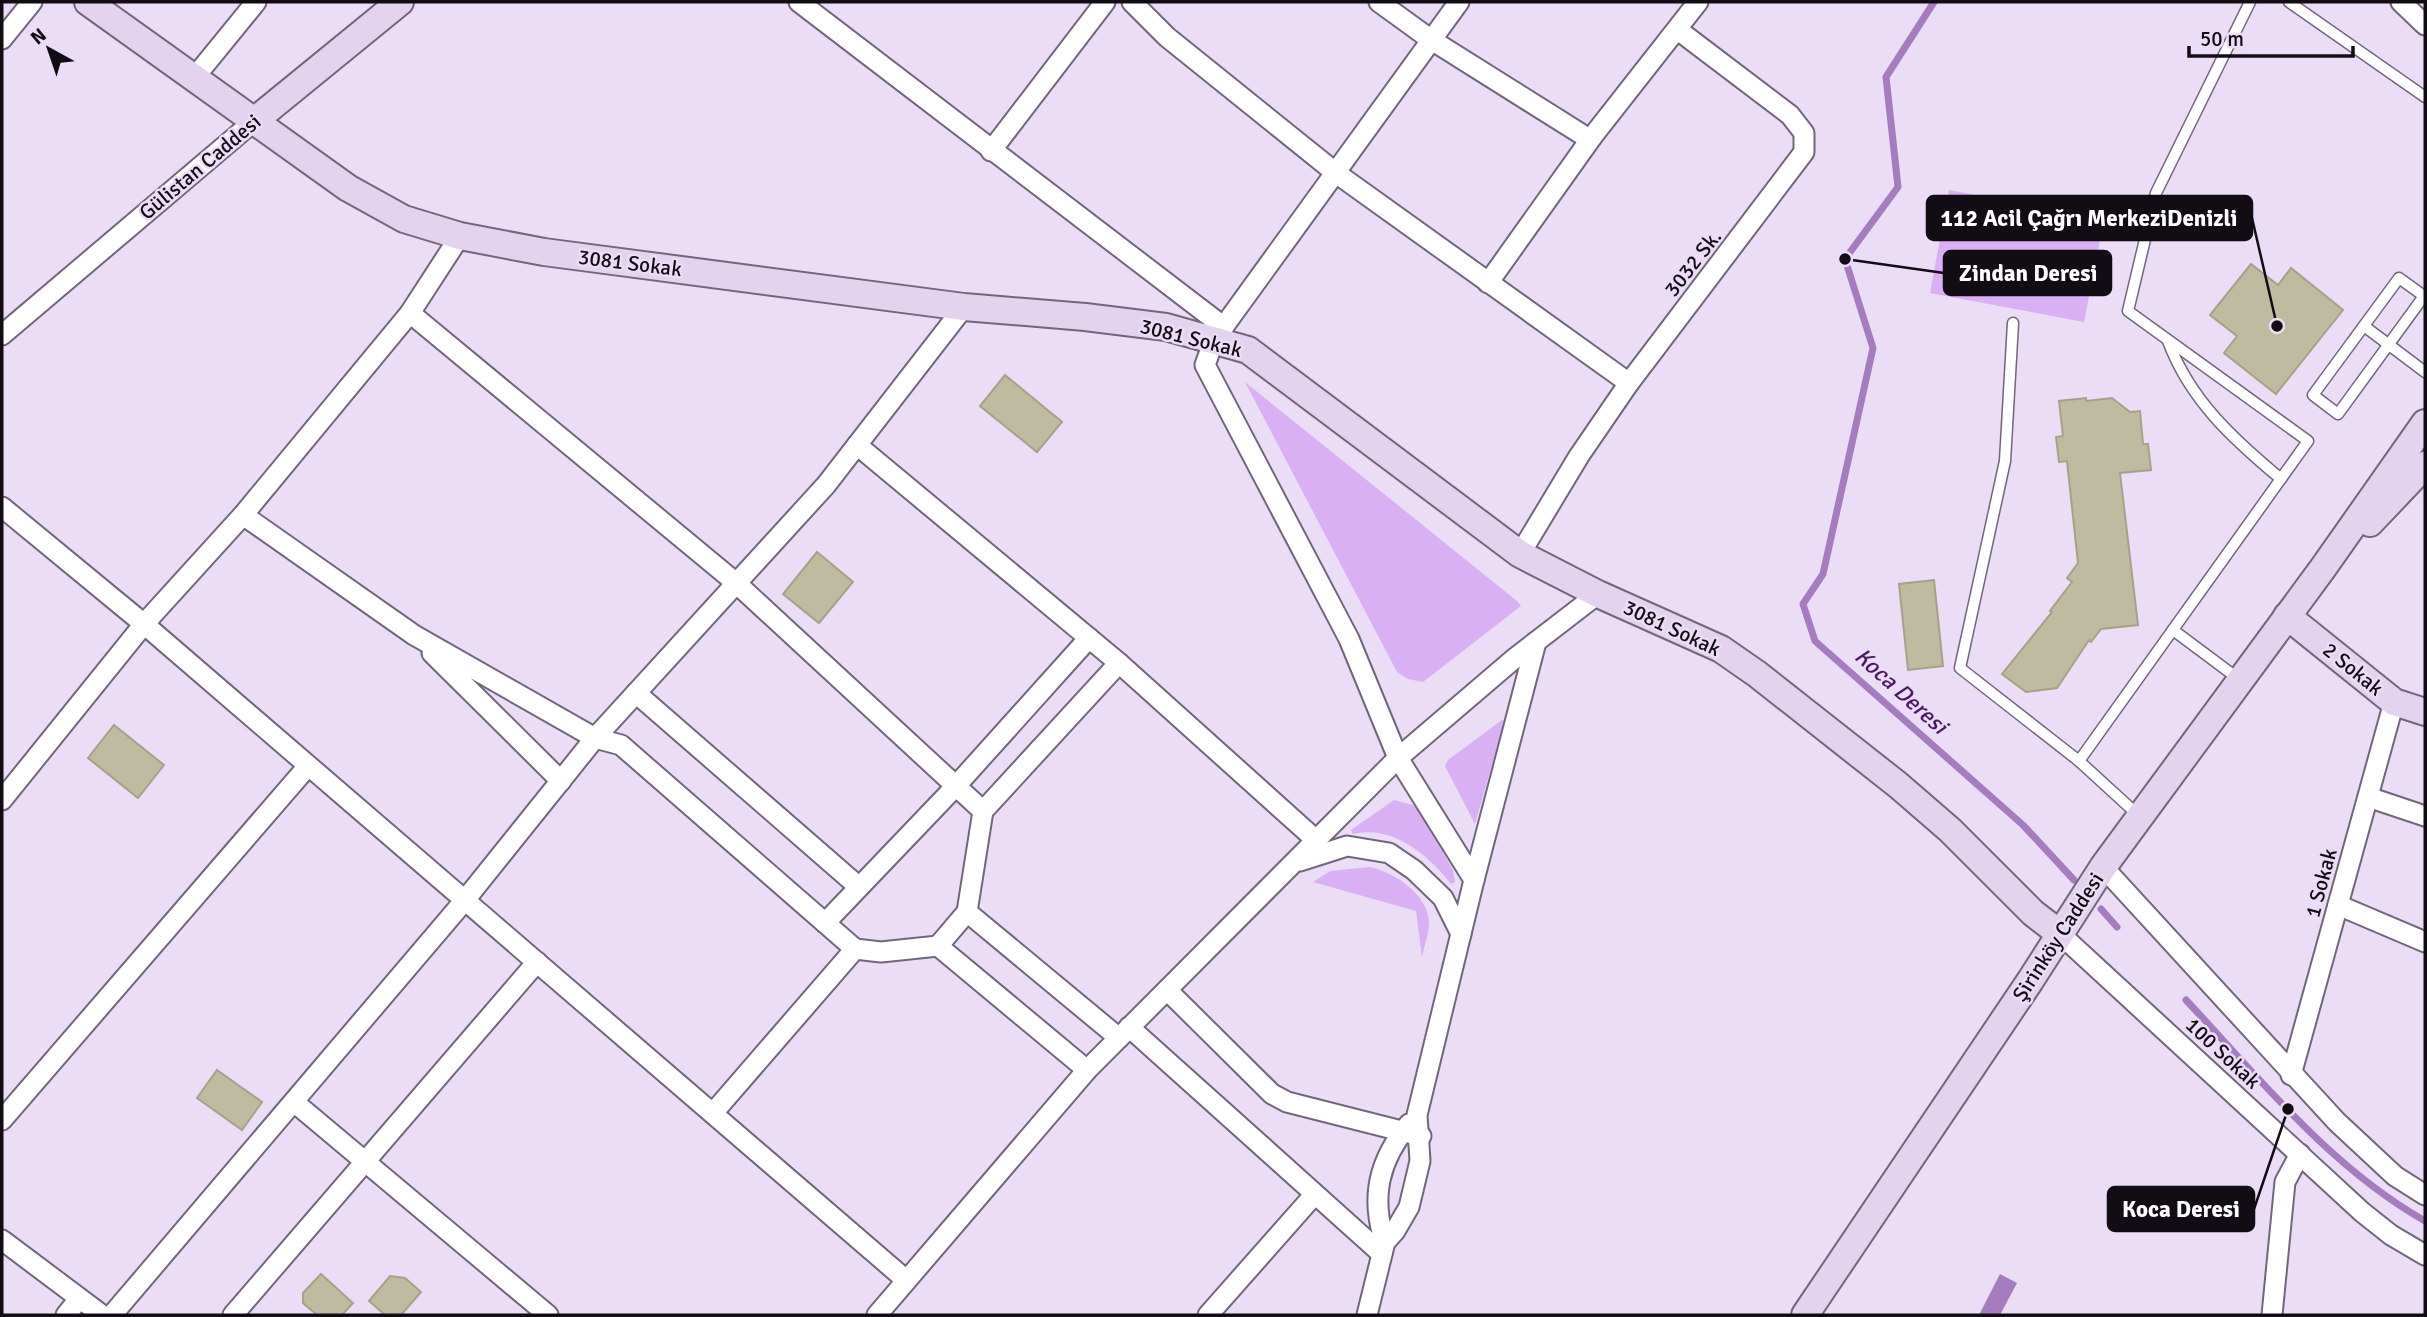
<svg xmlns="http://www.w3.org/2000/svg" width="2427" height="1317" viewBox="0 0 2427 1317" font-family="Signika,sans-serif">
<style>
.green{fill:#dab0f5}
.water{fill:#a57dbf}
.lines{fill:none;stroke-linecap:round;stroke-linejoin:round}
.stream{stroke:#a57dbf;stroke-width:7}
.building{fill:#bebba1;stroke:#a5a289;stroke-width:2}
.lane-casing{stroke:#72667b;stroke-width:13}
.street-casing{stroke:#72667b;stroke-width:23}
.secondary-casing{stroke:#72667b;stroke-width:30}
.lane{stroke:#fff;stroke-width:10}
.street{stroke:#fff;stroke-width:19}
.secondary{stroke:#e4d3ee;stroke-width:26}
.labels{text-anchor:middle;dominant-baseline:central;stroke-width:5;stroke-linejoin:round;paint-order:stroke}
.street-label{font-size:21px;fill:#120d15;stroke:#ebddf5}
.water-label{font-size:23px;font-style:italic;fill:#4c1767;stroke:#ebddf5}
.leader{fill:none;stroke:#120d15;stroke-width:2.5}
.callout-dot{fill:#120d15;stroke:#ebddf5;stroke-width:2.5}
.callout{fill:#120d15;stroke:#120d15;stroke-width:2.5}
.callout-label{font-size:23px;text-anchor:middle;font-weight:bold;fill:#fff}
</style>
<rect width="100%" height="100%" fill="#ebddf5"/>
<!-- green -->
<g class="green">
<path d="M1949,190L2104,219L2084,322L1930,293Z"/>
<path d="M1245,382L1517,601L1521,606L1423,682L1408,679L1397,672Z"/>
<path d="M1502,720L1504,722L1475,824L1445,766L1448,760Z"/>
<path d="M1394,800L1413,805L1419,811L1453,870L1455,882L1451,884C1428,855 1393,825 1353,834L1351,830Z"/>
<path d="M1370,867C1394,872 1429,895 1429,923C1429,934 1424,946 1422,957L1416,911L1313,882L1330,871Z"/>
</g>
<!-- water -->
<path class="water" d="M2000,1274L2017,1283L2000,1315H1979Z"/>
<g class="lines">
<!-- stream -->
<g class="stream">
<path d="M1934,2L1886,77L1898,187L1845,259L1873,348L1823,574L1803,604L1815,641L2023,825L2074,880"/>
<path d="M2101,909L2117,927"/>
<path d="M2186,1000C2260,1079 2330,1167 2425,1221"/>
</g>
</g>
<!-- building -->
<g class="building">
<path d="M2251,264L2278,285L2291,268L2343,310L2276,394L2224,353L2237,336L2210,315Z"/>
<path d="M1005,375L1062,422L1037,452L980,406Z"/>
<path d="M2086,398V401L2112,398L2130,412L2140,411L2143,444H2148L2151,470L2120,473L2138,625L2101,629L2091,642L2089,640L2057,688L2026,692L2002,674L2052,612L2050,611L2072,582L2067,578L2078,563L2067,461L2059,462L2056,437L2063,436L2059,401Z"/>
<path d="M817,552L853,582L819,623L783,594Z"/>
<path d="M1934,580L1943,666L1908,670L1899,584Z"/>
<path d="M114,725L164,765L138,798L88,758Z"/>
<path d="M217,1070L262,1102L242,1130L197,1098Z"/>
<path d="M321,1274L353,1303L342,1315H317L303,1303V1293Z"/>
<path d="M390,1276L405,1278L421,1292L401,1315H385L369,1301Z"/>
</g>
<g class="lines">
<defs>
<g id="lane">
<path d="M2289,2L2425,97"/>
<path d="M2399,278L2424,296L2338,414L2313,395Z"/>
<path d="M2013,323L2005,461L1960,668L2079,761L2138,815"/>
<path d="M2364,326L2425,372"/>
<path d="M2168,341C2190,400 2233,439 2281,479"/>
<path d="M2173,630L2240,680"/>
<path d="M2079,761L2308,441L2128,311L2156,193L2250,2"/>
</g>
<g id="street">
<path d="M799,2L1224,327"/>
<path d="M1132,2L1167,37L1336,173L1629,383"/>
<path d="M1379,2L1430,39L1586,137H1592"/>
<path d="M2401,2L2425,25"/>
<path d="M2,39L32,2"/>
<path d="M194,78L256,2"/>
<path d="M991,151L1105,2"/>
<path d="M1488,283L1592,137L1698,2"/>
<path d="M410,313L735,582L983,811"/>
<path d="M2,335L253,122"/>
<path d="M857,445L1119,663"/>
<path d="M2,507L144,624L906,1280"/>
<path d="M243,515L414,635L595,738L621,745L855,949L713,1113"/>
<path d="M1520,554L1579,456L1629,383L1804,152V133L1790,115L1678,30"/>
<path d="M432,653L561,781"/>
<path d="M636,693L859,887"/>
<path d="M2368,797L2425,816"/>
<path d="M2,800L144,624L243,515L410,313L460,236"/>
<path d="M1300,861L1347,846L1389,853L1414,870L1443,898L1461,934"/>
<path d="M2103,867L2337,1122L2395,1176L2425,1195"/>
<path d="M1474,880L1536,642"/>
<path d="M2338,905L2425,942"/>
<path d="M825,923L955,787L1089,638"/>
<path d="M2059,933L2362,1212L2391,1235L2425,1255"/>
<path d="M938,946L967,912"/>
<path d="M855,949L881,952L938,946L1087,1070"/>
<path d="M1167,990L1272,1094L1287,1102L1421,1136"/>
<path d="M1129,1027L1382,1254"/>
<path d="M1119,1038L967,912L983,811L1119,663L1316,840"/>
<path d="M2291,1075L2394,702"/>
<path d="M294,1102L548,1315"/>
<path d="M2,1120L308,766"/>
<path d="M2,1240L102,1315"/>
<path d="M1385,1242C1370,1197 1379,1160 1409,1124"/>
<path d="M66,1315L79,1299"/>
<path d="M112,1315L465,900L595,738L826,485L964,307"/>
<path d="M233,1315L537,962"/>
<path d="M877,1315L1087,1070L1398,758L1515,658L1598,594"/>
<path d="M1208,1315L1315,1194"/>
<path d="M1367,1315L1385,1242L1395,1231L1409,1207L1420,1161L1417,1115L1474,880L1398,758L1349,639L1205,365L1214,340L1459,2"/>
<path d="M2272,1315L2285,1182L2300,1154"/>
</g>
<g id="secondary">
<path d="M88,2L348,188L404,219L460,236L544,252L964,307L1085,317L1166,327L1248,350L1520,554L1598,594L1721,649L1757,674L1898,785L1950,830L2033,913L2059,933"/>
<path d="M253,122L400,2"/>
<path d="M2370,523L2425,465"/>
<path d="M2287,616L2394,702L2425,712"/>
<path d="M1805,1315L2030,981L2103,867L2323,568L2425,423"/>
</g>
</defs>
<!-- lane casing -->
<use href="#lane" class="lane-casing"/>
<!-- street casing -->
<use href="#street" class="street-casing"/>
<!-- secondary casing -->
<use href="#secondary" class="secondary-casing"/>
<!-- lane -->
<use href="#lane" class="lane"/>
<!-- street -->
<use href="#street" class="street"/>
<!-- secondary -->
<use href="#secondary" class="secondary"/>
</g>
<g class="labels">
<!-- street labels -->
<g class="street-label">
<text transform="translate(200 167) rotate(-40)">Gülistan Caddesi</text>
<text transform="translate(630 263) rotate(7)">3081 Sokak</text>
<text transform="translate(1693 263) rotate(-52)">3032 Sk.</text>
<text transform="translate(1191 338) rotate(14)">3081 Sokak</text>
<text transform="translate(1672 628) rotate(25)">3081 Sokak</text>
<text transform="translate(2353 669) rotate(39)">2 Sokak</text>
<text transform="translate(2321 883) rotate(-75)">1 Sokak</text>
<text transform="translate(2058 937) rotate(-57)">Şirinköy Caddesi</text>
<text transform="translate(2223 1053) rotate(43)">100 Sokak</text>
</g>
<!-- water labels -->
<g class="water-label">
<text transform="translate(1901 691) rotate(42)">Koca Deresi</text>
</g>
</g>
<!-- callouts -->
<path class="leader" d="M2277 326L2252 218M1845 259L1944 273M2288 1109L2254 1209"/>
<g class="callout-dot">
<circle cx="2277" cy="326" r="7"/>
<circle cx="1845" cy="259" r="7"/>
<circle cx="2288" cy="1109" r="7"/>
</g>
<g class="callout">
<rect x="1927" y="196" width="325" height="44" rx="7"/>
<rect x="1944" y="251" width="167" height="44" rx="7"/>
<rect x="2108" y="1187" width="146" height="44" rx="7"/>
</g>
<g class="callout-label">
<text x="2089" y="226">112 Acil Çağrı MerkeziDenizli</text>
<text x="2028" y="281">Zindan Deresi</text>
<text x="2181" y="1217">Koca Deresi</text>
</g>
<!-- border -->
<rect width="2427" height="1317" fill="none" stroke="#120d15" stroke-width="7"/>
<!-- north arrow -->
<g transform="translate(49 49) rotate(320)" stroke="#ebddf5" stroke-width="5" paint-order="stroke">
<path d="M0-5L12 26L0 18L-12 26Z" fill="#120d15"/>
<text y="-10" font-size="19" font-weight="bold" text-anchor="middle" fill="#120d15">N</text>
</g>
<!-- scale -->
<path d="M2189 46v10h164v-10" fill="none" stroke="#120d15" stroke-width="3.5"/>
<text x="2200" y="46" font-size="21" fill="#120d15" stroke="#ebddf5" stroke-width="5" paint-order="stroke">50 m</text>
</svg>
